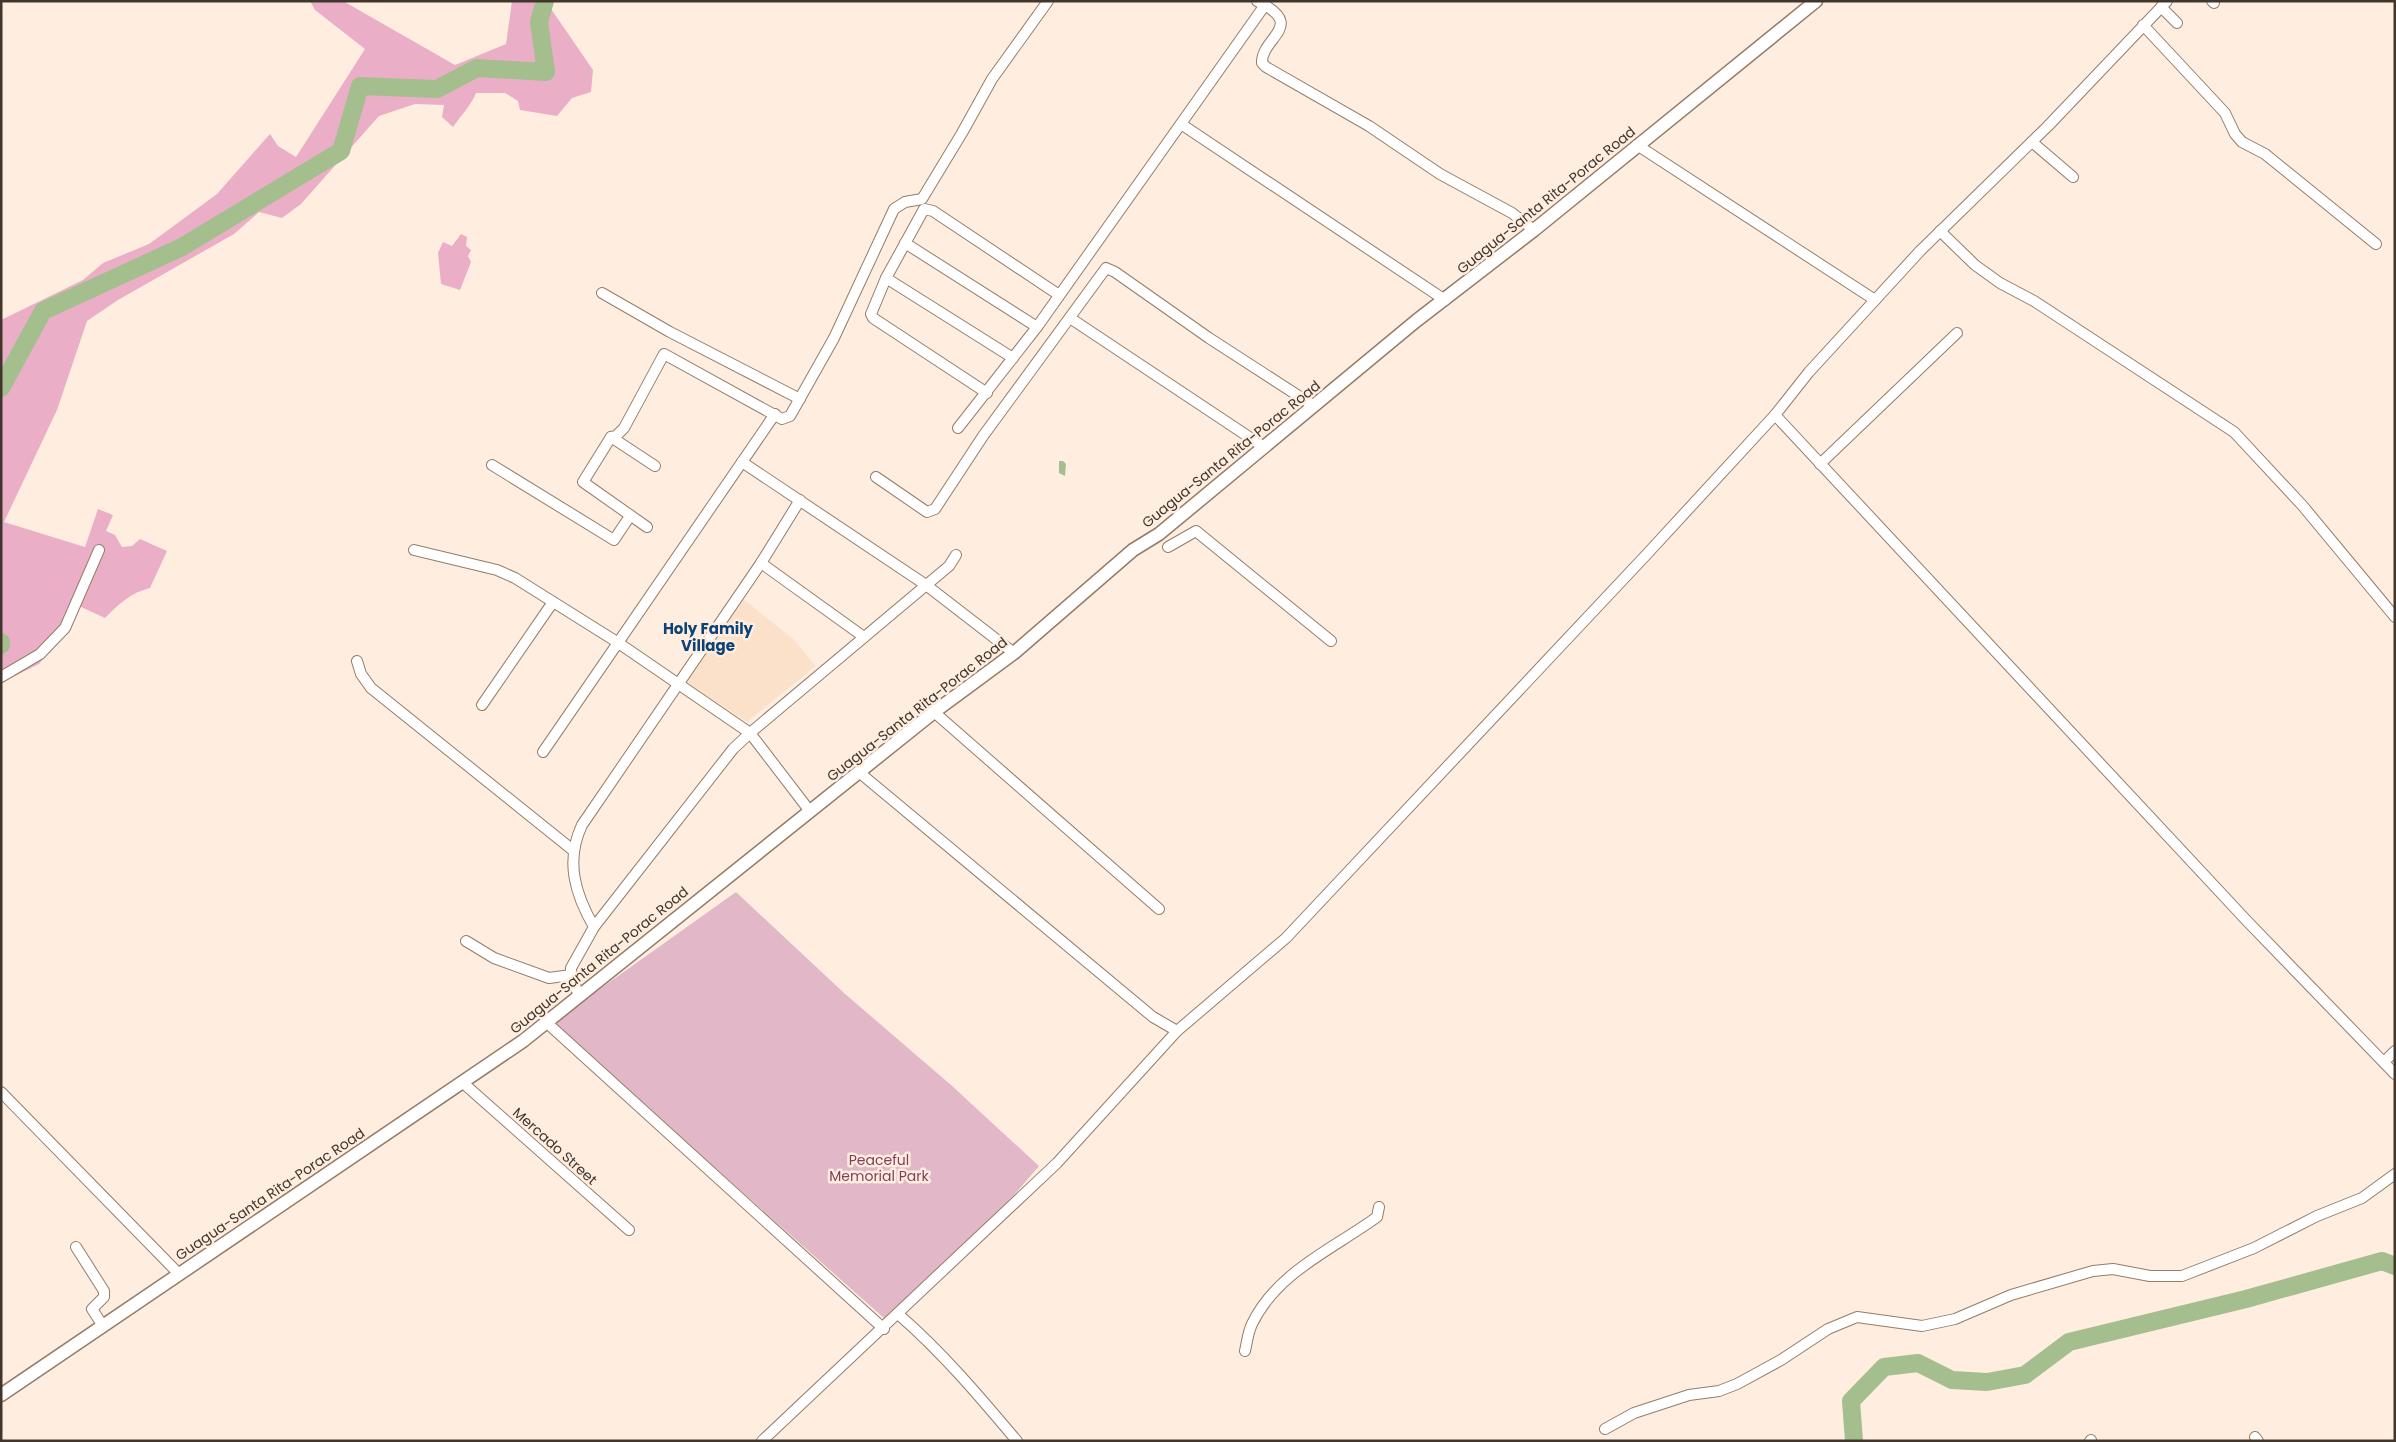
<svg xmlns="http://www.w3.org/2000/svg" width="2396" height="1442" viewBox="0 0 2396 1442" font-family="Poppins,sans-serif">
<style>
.built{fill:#fce1ca}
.green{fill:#e2b8c8}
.forest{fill:#eaafc6}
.water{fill:#a4be8d}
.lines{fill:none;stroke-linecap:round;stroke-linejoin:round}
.river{stroke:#a4be8d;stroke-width:18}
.minor-casing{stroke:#957c67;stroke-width:12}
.major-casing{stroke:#957c67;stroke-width:15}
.minor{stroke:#fff;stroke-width:10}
.major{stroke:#fff;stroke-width:12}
.labels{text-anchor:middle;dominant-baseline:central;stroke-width:5;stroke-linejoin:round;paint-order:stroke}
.street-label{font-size:14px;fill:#40362c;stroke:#ffeee0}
.park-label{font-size:14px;fill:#833d5c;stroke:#ffeee0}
.neighbourhood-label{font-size:15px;font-weight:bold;fill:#0d4274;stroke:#ffeee0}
</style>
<rect width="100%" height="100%" fill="#ffeee0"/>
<!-- built -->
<path class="built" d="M742,598L793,639L816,666L747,722L686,682Z"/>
<!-- green -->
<path class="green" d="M736,892L844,993L951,1085L1039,1166L1014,1195L885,1319L552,1023Z"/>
<!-- forest -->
<g class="forest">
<path d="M310,1H343L455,65L506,44L512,1H551L549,6L593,70L591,92L572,98L557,116L520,110L518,101L505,93H476C471,106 461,115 453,127L442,117L444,105L415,104L379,116L301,204L282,218L259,212L234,234L118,300L87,321L57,410L4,522L85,547L98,509L113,515L106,531L115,535L122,547L132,546L140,539L167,551L150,588C130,593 119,604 105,618L79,606L67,631L39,664L1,683V320L83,280L103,263L149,244L217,194L270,134L278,146L296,157L365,49L315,10Z"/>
<path d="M461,234L467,237L466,246L471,250L468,256L471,262L460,290L441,284L438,253L443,242L452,246Z"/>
</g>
<!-- water -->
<path class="water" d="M1059,461H1063L1066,464L1065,476L1059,473Z"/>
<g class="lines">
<!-- river -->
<g class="river">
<path d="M1,388L43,311L182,247L341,151L360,86L437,89L477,68L546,72L539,22L545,1"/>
<path d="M1,642V645"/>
<path d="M1854,1441L1851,1401L1884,1367L1918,1363L1952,1380L1987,1382L2025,1375L2069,1342L2246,1299L2382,1261L2395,1266"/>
</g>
<defs>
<g id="minor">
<path d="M1257,1C1308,26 1261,37 1262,63L1266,67L1369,126L1440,174L1512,213L1534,230"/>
<path d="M2212,1L2214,3"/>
<path d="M2161,7L2177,23"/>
<path d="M2143,25L2225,113L2235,134L2242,142L2265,154L2376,244"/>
<path d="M1181,124L1445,300"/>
<path d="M2032,142L2073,177"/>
<path d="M1637,145L1875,300"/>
<path d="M1940,231L1975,265L2000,283L2034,301L2234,432L2302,505L2395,617"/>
<path d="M905,243L1037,327"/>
<path d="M886,278L1013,358"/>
<path d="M602,293L670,332L800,399"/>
<path d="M1070,318L1264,447"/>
<path d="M987,393L873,318L871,314L886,278L924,209L933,211L1059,295"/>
<path d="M1775,415L2247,921L2395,1074"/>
<path d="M958,428L1037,327L1265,5"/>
<path d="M611,437L655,466"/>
<path d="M742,462L926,585L1014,653"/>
<path d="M1820,464L1957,333"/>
<path d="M492,465L614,540L630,516"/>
<path d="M876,477L927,512L935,509L983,436L1106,268L1115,272L1209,338L1314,406"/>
<path d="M647,527L583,482L611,437L616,436L624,428L664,354L782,419L790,416L834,338L894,209L905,202L922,199L962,133L992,79L1048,1"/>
<path d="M1168,547L1196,531L1331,641"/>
<path d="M414,550L497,570L515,578L617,642L750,733L809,810"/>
<path d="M761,563L864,637"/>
<path d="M357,661L361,674L371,688L574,851"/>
<path d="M1,677L40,654L65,628L99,550"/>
<path d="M482,705L553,602"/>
<path d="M934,712L1159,909"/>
<path d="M543,752L775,414"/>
<path d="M860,773L1153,1017L1177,1031"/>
<path d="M594,927C575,894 565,861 582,825L761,563L800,500"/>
<path d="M466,941L494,958L549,978L571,975"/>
<path d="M579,996L571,975V968L594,927L733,749L750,733L949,566L956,555"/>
<path d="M546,1022L884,1329"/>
<path d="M2384,1062L2395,1051"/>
<path d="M462,1082L629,1230"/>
<path d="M1,1092L179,1274"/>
<path d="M76,1247L104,1291V1297L92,1309L103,1326"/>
<path d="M898,1314C942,1352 980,1397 1017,1441"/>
<path d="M1245,1351C1247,1342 1248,1332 1252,1324C1277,1272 1333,1249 1377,1217L1379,1207"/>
<path d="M1605,1429L1634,1413L1689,1395L1719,1391L1737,1384L1781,1360L1828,1329L1857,1317L1922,1326L1955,1319L2011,1295L2093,1271L2113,1269L2150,1276H2182L2254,1248L2317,1216L2362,1198L2395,1174"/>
<path d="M2255,1437L2258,1441"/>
<path d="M762,1441L1057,1163L1177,1031L1286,938L1647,554L1775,415L1809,372L1920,251L2048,126L2167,1"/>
<path d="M2090,1441L2091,1440"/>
</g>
<path id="major" d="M1,1395L523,1041L934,712L1014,653L1133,550L1159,534L1416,321L1534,230L1816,1"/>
</defs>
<!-- minor casing -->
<use href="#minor" class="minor-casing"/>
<!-- major casing -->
<use href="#major" class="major-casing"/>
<!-- minor -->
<use href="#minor" class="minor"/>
<!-- major -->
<use href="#major" class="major"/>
</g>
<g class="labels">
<!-- street labels -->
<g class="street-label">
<text transform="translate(1546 200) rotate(-39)">Guagua-Santa Rita-Porac Road</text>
<text transform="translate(1231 454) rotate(-39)">Guagua-Santa Rita-Porac Road</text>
<text transform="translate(917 709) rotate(-38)">Guagua-Santa Rita-Porac Road</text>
<text transform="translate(599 960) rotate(-39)">Guagua-Santa Rita-Porac Road</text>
<text transform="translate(555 1146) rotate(42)">Mercado Street</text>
<text transform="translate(270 1194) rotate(-34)">Guagua-Santa Rita-Porac Road</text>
</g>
<!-- park labels -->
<g class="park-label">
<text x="879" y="1160">Peaceful<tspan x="879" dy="16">Memorial Park</tspan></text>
</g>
<!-- neighbourhood labels -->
<g class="neighbourhood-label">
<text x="708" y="628">Holy Family<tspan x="708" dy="17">Village</tspan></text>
</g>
</g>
<!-- border -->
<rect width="2396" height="1442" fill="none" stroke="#40362c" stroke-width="5"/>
</svg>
